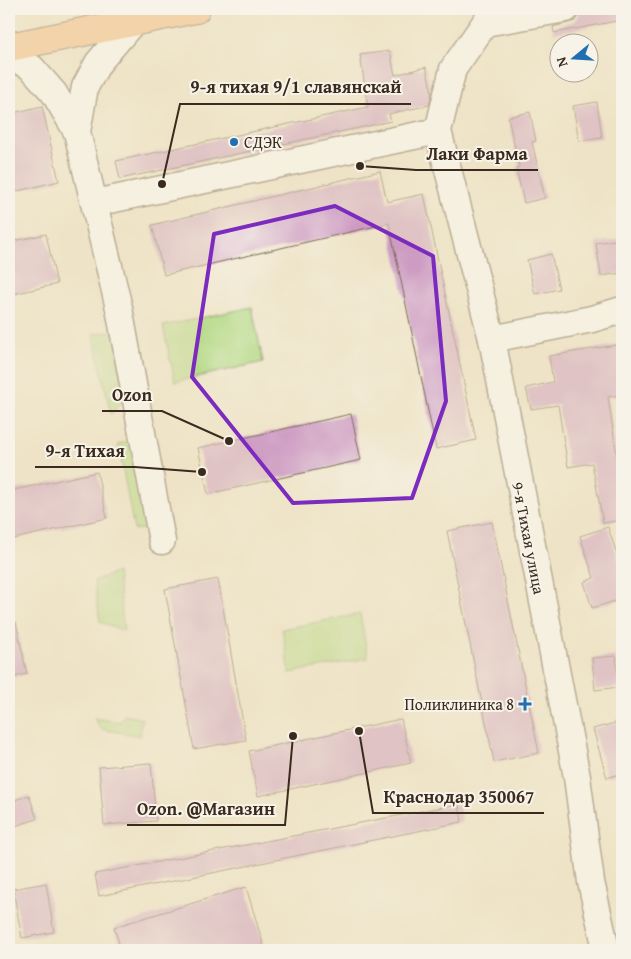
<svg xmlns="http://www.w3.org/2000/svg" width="631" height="959" viewBox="0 0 631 959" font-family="'Gentium Book Plus',serif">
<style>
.green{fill:#b3d983;stroke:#778250}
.building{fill:#ce9cc3}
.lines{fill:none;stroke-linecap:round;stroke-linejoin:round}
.minor-casing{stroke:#7a6b59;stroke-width:29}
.major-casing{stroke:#7a6b59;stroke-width:30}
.minor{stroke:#fff;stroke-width:26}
.major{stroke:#f6be87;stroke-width:28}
.marked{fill:none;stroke:#7b2cbf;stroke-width:4;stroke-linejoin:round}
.poi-dot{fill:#1f6fb2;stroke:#f7f3e8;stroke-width:2}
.labels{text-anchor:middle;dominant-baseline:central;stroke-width:4;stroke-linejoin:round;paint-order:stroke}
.poi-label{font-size:16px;fill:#3b2a1e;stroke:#f7f3e8;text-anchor:start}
.street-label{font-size:16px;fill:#3b2a1e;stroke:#f7f3e8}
.leader{fill:none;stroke:#3b2a1e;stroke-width:2}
.callout-dot{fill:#3b2a1e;stroke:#f7f3e8;stroke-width:2}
.callout-label{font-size:18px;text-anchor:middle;font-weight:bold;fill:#3b2a1e;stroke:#f7f3e8;stroke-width:4;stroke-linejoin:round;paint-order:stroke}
</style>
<rect width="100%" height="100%" fill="#f7f3e8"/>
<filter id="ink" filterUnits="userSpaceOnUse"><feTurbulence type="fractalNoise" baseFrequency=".02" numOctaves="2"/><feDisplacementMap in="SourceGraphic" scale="10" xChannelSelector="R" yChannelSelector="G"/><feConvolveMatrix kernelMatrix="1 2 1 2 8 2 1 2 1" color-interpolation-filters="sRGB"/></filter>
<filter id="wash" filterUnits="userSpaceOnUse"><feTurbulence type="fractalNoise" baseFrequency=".0096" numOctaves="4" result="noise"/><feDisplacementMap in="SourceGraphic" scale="20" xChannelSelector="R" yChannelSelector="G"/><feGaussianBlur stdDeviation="1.12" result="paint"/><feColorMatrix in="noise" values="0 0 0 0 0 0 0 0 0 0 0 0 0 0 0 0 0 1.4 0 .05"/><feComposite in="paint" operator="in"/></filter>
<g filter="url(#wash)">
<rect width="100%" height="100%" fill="#eee3c6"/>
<!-- green -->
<g class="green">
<path d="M252,307L263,362L175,382L163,326Z"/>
<path d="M115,331L125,399L111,414L93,334Z"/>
<path d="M133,440L149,528L134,530L118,444Z"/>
<path d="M117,572L124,631L100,622L94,581Z"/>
<path d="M360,614L368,658L290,673L282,629Z"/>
<path d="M124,715L142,719L140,736L101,729L94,718L120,722Z"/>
</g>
<g id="blocks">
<!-- building -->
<g class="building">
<path d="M590,9H622V20L554,33L553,27L575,21L580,11Z"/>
<path d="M390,51L395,75L426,67L432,92L429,105L389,114L391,121L120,179L116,161L368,107L360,55Z"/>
<path d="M597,102L602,138L579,141L573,106Z"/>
<path d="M42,106L59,181L9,193V114Z"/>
<path d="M530,112L536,141L532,142L545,198L524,203L516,168L519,167L508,117Z"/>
<path d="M380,171L387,202L424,194L476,440L436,449L389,223L164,275L152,225Z"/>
<path d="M46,234L57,284L9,295V242Z"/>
<path d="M621,239L622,273L601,276L596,243Z"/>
<path d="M551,254L559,289L535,294L527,260Z"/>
<path d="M622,344V395L608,397L620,476L622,475V520L603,523L592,463L568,467L558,405L531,409L526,388L553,382L549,356Z"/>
<path d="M351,414L361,460L208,494L198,448Z"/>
<path d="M97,472L107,518L9,540V491Z"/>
<path d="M492,522L539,753L494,762L447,531Z"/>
<path d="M608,527L622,570V599L592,608L584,582L594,578L580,536Z"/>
<path d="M218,579L246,740L194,749L165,589Z"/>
<path d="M9,622H16L27,674L9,678Z"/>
<path d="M616,656L619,687L595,690L592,658Z"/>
<path d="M401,719L411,763L258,796L249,751Z"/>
<path d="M622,721V773L607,778L593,729Z"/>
<path d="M151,763L156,821L104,825L99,767Z"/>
<path d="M29,795L37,819L9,828V802Z"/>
<path d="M459,804L462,822L99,896L95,874Z"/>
<path d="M46,883L54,932L22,938L13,889Z"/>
<path d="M246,887L265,950H121L114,927Z"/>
</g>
</g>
</g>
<g filter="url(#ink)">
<use href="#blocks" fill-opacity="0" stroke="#7a6b59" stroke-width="1"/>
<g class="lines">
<defs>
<g id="minor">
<path d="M566,9L485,23L453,69L438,131L492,339L577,777L591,882L606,949"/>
<path d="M9,55L32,68L54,93L77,132L119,308L162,541"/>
<path d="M77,132L85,87L98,63L133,22"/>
<path d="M95,203L438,131"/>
<path d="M492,339L592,319L622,310"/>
</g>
<path id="major" d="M9,47L196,9"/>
</defs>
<!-- minor casing -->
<use href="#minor" class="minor-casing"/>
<!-- major casing -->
<use href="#major" class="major-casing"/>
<!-- minor -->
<use href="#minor" class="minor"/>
<!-- major -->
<use href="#major" class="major"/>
</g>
</g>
<!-- marked area -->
<path d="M0 0H631V959H0ZM335,206L433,256L446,401L412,498L293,503L192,377L214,234Z" fill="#eee3c6" fill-opacity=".55" fill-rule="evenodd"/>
<path class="marked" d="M335,206L433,256L446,401L412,498L293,503L192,377L214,234Z"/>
<!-- markers -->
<g class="poi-dot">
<circle cx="234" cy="142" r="5"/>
<path d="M522.5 696.5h5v5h5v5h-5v5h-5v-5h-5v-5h5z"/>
</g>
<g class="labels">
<!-- poi labels -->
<g class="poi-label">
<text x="244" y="142">СДЭК</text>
<text x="514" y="704" text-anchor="end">Поликлиника 8</text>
</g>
<!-- street labels -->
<g class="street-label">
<text transform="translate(529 538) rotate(79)">9-я Тихая улица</text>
</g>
</g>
<!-- callouts -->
<path class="leader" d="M162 184L180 104H411M360 166L416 170H538M229 441L162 411H102M202 472L135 467H35M359 731L373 813H544M293 736L285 825H127"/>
<g class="callout-dot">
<circle cx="162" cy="184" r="5"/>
<circle cx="360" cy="166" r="5"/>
<circle cx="229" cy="441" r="5"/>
<circle cx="202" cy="472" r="5"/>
<circle cx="359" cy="731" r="5"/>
<circle cx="293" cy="736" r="5"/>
</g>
<g class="callout-label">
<text x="296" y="93">9-я тихая 9/1 славянскай</text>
<text x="477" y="160">Лаки Фарма</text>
<text x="132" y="401">Ozon</text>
<text x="85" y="457">9-я Тихая</text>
<text x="459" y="803">Краснодар 350067</text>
<text x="206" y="815">Ozon. @Магазин</text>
</g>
<!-- margin -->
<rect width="631" height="959" fill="none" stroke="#f7f3e8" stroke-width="30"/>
<!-- north arrow -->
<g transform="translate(574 58) rotate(252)"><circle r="24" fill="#f7f3e8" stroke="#aca397"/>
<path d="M0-4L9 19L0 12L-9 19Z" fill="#1f6fb2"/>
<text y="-8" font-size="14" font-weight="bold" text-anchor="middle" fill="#3b2a1e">N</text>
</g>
</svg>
